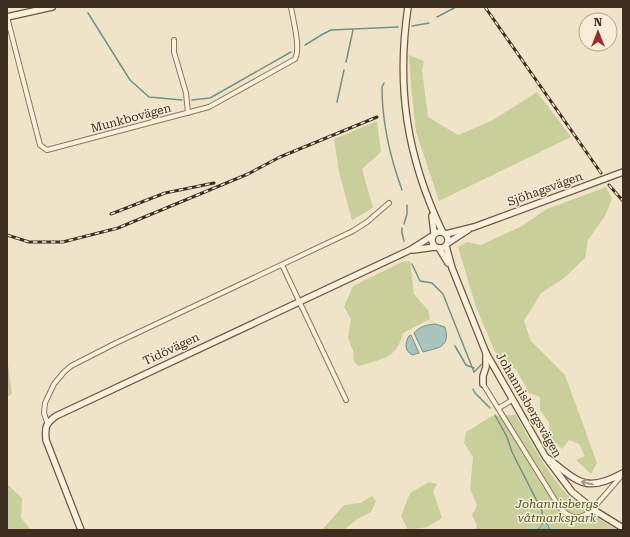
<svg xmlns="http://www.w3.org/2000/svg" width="630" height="537" viewBox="0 0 630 537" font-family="'Roboto Serif',serif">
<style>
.green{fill:#c9cf9b}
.water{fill:#a9c4bc;stroke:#6f938a}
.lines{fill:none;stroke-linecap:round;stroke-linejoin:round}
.stream{stroke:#6f938a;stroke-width:1.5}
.street-casing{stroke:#8d765c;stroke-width:6}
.secondary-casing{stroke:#6f573f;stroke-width:8}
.street{stroke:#faf1dc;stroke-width:4}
.secondary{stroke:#faf1dc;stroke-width:5.5}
.rail-casing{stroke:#3d2e20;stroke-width:3}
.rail{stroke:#f7eed8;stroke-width:1.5;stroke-dasharray:4.5;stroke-linecap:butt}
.oneway{stroke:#9c907e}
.labels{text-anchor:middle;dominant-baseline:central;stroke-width:3;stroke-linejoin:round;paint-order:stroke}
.street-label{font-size:12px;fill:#3d2e20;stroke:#f7eed8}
.park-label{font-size:12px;font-style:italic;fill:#4d5a26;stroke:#f7eed8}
</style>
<rect width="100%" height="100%" fill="#f0e4c8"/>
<!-- green -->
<g class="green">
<path d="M409,55L424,61L422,70L428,117L458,135L493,120L537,92L571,137L439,201L416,132L411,86Z"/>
<path d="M377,121L381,152L362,169L373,208L352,220L339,172L334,139Z"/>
<path d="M606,187L612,199L605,216L588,240L585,258L563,279L541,293L524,321L531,341L565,375L597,463L591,474L576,460L585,456L579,444L569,440L562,449L550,437L549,422L540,410V397L529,393L517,371L495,352L476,307L458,247L467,242L481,245L522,226L547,209Z"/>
<path d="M410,261L414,294L428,310L430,319L403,333C397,359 381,359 359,366L354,362L353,351L348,337L351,319L344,307L353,286L402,262Z"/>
<path d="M7,357L12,394L7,397Z"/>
<path d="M516,415C530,441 544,467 563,490C577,506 599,519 617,530H475L477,526L472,515L477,505L470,489L473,457L464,443L466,432L492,416Z"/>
<path d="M429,482L437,484L433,491L442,518L427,527L408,530L401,516L410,493Z"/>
<path d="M7,484L22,498L21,518L31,530H7Z"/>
<path d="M372,496L376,501L371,512L356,520L344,530H322L344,505L360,503Z"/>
</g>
<!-- water -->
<g class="water">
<path d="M435,324L445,327C451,347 438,348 423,352L414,333C420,326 427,325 435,324Z"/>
<path d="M411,335L419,353L412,355C404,350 405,343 409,336Z"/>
<path d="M543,519L549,527V530H538L543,523Z"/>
</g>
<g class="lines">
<!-- stream -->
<g class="stream">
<path d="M88,13L130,80L149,97L182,100"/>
<path d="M437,17L456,7"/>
<path d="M412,26L429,23"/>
<path d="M305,45L323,34L331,30L398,27"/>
<path d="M346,62L353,30"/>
<path d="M384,83L382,87C382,123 390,157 402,190"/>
<path d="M192,100L210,98L291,52"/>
<path d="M337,102L344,70"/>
<path d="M404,224L407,214V205"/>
<path d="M402,228V233L404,241"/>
<path d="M412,264L420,281L432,283L443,294L474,372"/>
<path d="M455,346L466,365L474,368"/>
<path d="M474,372L482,364"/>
<path d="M473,389L475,393L490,408"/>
<path d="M495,415L507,437L512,452L542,511L543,519"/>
</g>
<defs>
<g id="street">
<path d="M7,17L40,145L47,150L209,107L295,59C301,48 293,20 291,7"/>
<path d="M174,40V52L186,93L188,113"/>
<path d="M282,265L346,400"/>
<path d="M483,384L560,508C570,518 579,522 590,511"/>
<path d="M499,408L512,400"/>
<path d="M47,422L44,413L45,403L54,384L64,372L71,366L116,343L353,231L367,222L389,203"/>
<path d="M597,504L623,474"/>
</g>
<g id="secondary">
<path d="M408,7C396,88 407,157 442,231"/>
<path d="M7,17L52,7"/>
<path d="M432,216L434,233"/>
<circle cx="440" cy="240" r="8"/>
<path d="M446,234L474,227L623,172"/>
<path d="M448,243L468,230"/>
<path d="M446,246L452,268L486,353L545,456L572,492L597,512L623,528"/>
<path d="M439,248L448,263"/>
<path d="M413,250L435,247"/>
<path d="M483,384V376L486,367V353"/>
<path d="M549,459C579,483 587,493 623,473"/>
<path d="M81,530L46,440C45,427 45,424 56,416L410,250L432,236"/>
</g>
</defs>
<!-- street casing -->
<use href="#street" class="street-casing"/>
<!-- secondary casing -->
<use href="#secondary" class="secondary-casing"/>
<!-- street -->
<use href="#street" class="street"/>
<!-- secondary -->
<use href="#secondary" class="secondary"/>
<defs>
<g id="rail">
<path d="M485,7L601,173"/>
<path d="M609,185L623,201"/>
<path d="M111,214L165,193L214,183"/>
<path d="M7,235L29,242H63L118,228L248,174L280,157L377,117"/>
</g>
</defs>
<!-- rail casing -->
<use href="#rail" class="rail-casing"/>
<!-- rail -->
<use href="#rail" class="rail"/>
</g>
<!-- one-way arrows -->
<defs><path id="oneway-shaft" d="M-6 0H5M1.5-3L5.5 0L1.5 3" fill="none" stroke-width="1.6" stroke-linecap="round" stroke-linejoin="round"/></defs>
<use class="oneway" href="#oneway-shaft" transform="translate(587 483) rotate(-167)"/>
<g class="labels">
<!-- street labels -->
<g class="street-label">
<text transform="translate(131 118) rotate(-15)">Munkbovägen</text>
<text transform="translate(545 189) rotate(-20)">Sjöhagsvägen</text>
<text transform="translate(171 349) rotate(-25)">Tidövägen</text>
<text transform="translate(529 405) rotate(60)">Johannisbergsvägen</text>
</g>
<!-- park labels -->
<g class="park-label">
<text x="557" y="504">Johannisbergs<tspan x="557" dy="14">våtmarkspark</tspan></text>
</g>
</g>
<!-- border -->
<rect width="630" height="537" fill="none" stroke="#3d2e20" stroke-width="16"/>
<!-- north arrow -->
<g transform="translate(598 32)"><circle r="19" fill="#f7eed8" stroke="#ada18e"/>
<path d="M0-3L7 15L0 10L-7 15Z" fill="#9e2a2b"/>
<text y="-6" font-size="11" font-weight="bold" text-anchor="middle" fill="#3d2e20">N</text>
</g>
</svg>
